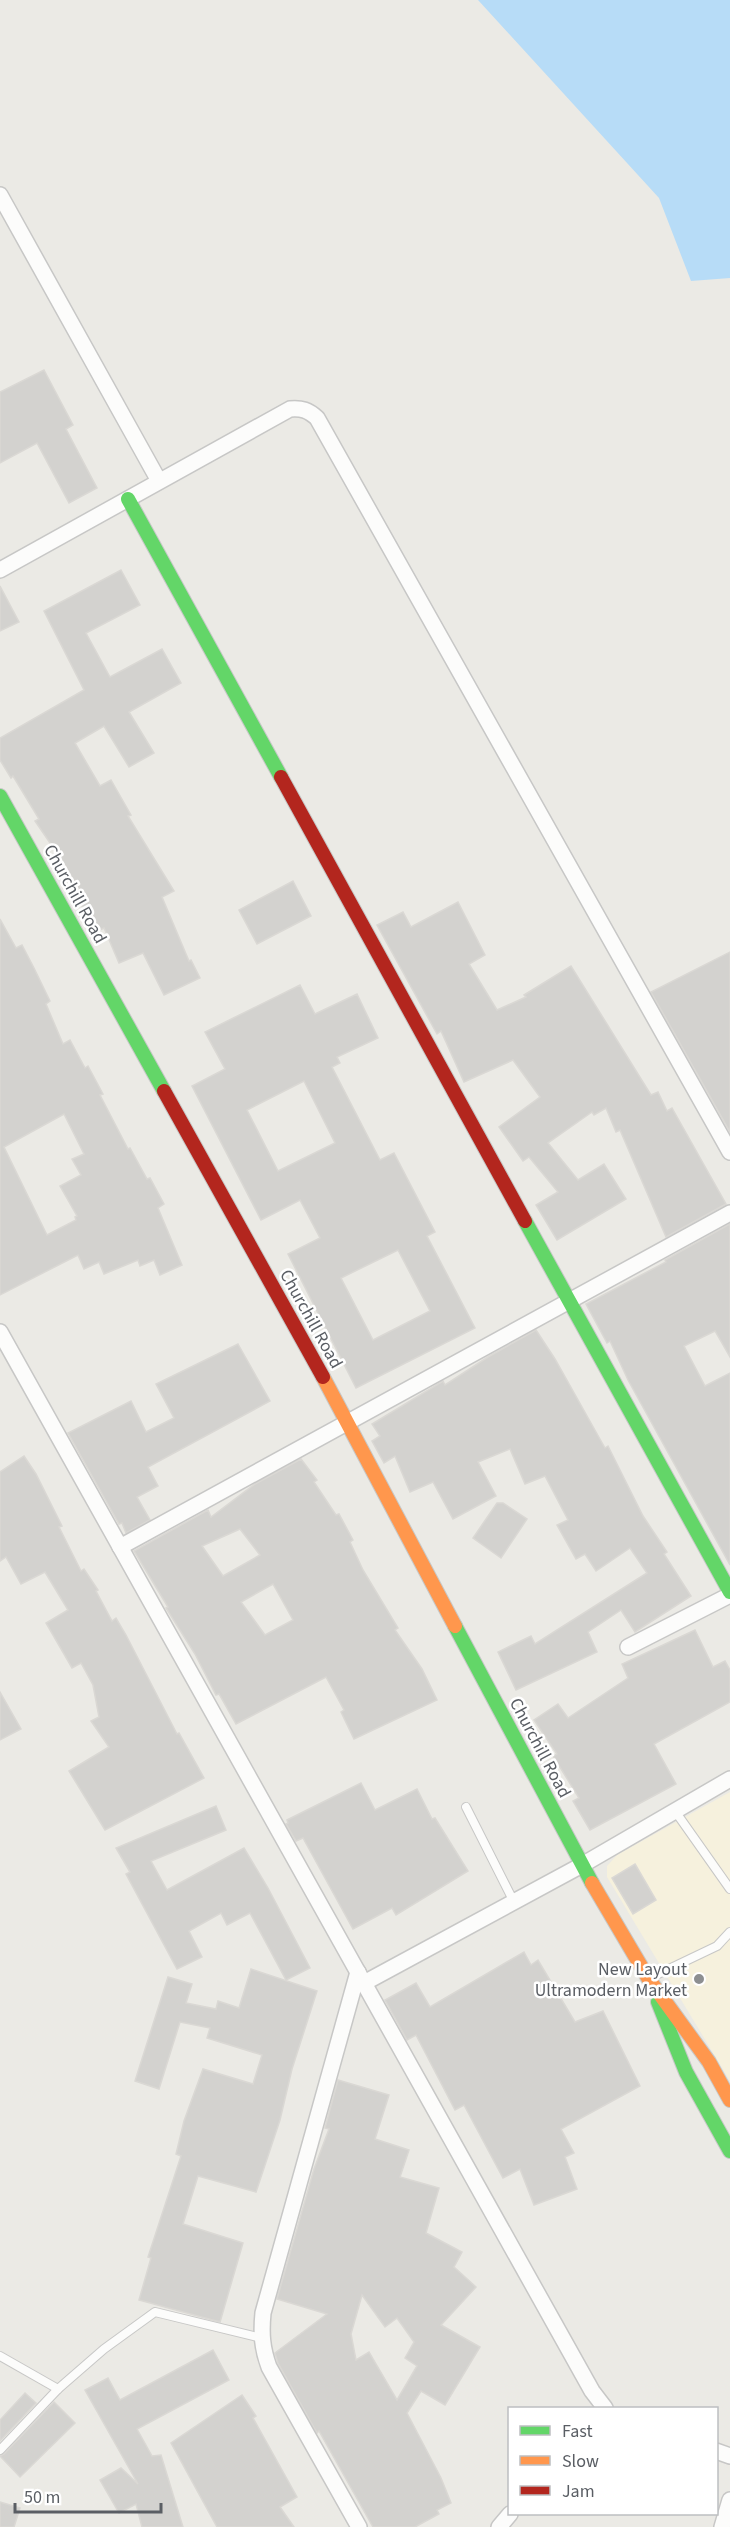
<svg xmlns="http://www.w3.org/2000/svg" width="730" height="2527" viewBox="0 0 730 2527" font-family="'Source Sans 3',sans-serif">
<style>
.commercial{fill:#f6f1dd}
.water{fill:#b7dcf7}
.building{fill:#d3d2cf;stroke:#dad8d4;stroke-width:1.5;fill-rule:evenodd}
.lines{fill:none;stroke-linecap:round;stroke-linejoin:round}
.lane-casing{stroke:#c7c7c6;stroke-width:10}
.street-casing{stroke:#c7c7c6;stroke-width:18}
.fast-casing{stroke:#c7c8c7;stroke-width:16}
.slow-casing{stroke:#c7c8c7;stroke-width:16}
.jam-casing{stroke:#c7c8c7;stroke-width:16}
.lane{stroke:#fcfcfb;stroke-width:8}
.street{stroke:#fcfcfb;stroke-width:15}
.fast{stroke:#63d668;stroke-width:14}
.slow{stroke:#ff974d;stroke-width:14}
.jam{stroke:#b3261e;stroke-width:14}
.poi-dot{fill:#8d8f91;stroke:#fff;stroke-width:2}
.labels{text-anchor:middle;dominant-baseline:central;stroke-width:5;stroke-linejoin:round;paint-order:stroke}
.street-label{font-size:18px;fill:#5a5e64;stroke:#fff}
.poi-label{font-size:18px;fill:#5a5e64;stroke:#fff;text-anchor:end}
</style>
<rect width="100%" height="100%" fill="#ebeae5"/>
<!-- commercial -->
<path class="commercial" d="M730,1792V2081L607,1877V1866L617,1855Z"/>
<!-- water -->
<path class="water" d="M478,0H730V278L691,281L659,198Z"/>
<!-- building -->
<g class="building">
<path d="M44,370L73,425L66,429L97,488L69,503L37,443L0,463V392Z"/>
<path d="M121,570L140,605L86,633L110,677L162,649L181,683L129,712L154,753L129,767L104,726L75,743L100,786L111,780L131,815L128,816L174,891L162,897L189,961L191,960L200,978L164,995L143,953L119,963L104,928L96,932L77,897L82,895L61,859L35,821L39,819L13,776L11,778L0,760V738L84,690L44,611Z"/>
<path d="M0,586L19,622L0,631Z"/>
<path d="M293,881L311,916L257,944L239,910Z"/>
<path d="M458,902L485,955L469,964L497,1010L526,997L524,995L571,966L651,1095L658,1092L667,1111L672,1108L726,1204L666,1237L620,1130L616,1132L606,1108L594,1115L592,1112L548,1143L578,1180L604,1164L626,1199L557,1240L536,1205L558,1192L529,1157L523,1161L499,1127L540,1097L513,1060L464,1082L441,1031L437,1034L377,925L403,912L411,927Z"/>
<path d="M0,919L16,948L22,945L34,968L50,1001L46,1004L63,1044L70,1040L85,1068L88,1066L103,1094L100,1095L128,1149L130,1148L147,1179L150,1178L164,1204L158,1208L182,1265L160,1275L154,1260L140,1266L138,1260L104,1274L99,1262L84,1269L78,1255L0,1295ZM64,1114L84,1154L72,1159L81,1175L60,1186L77,1216L75,1217L76,1220L47,1235L4,1147Z"/>
<path d="M730,952V1132L651,992Z"/>
<path d="M300,985L315,1014L357,994L378,1038L337,1057L340,1063L332,1067L380,1160L394,1153L435,1232L427,1236L475,1328L356,1388L288,1254L320,1238L300,1200L261,1220L192,1086L225,1069L205,1032ZM304,1081L335,1143L278,1171L247,1110ZM398,1250L430,1311L373,1340L341,1278Z"/>
<path d="M730,1224V1357L715,1331L684,1346L705,1386L730,1373V1565L628,1380L610,1341L607,1343L586,1304L666,1262L665,1260Z"/>
<path d="M536,1330L555,1359L605,1448L608,1446L643,1516L667,1552L664,1554L691,1596L635,1632L621,1610L588,1632L597,1652L516,1690L498,1652L531,1636L535,1644L647,1573L630,1548L596,1571L585,1554L576,1559L557,1525L568,1520L545,1476L525,1484L510,1449L478,1462L496,1496L453,1519L433,1482L410,1492L395,1456L384,1463L372,1441L380,1436L372,1424L443,1381L445,1385L488,1357Z"/>
<path d="M238,1344L270,1401L148,1467L158,1486L137,1497L150,1520L126,1533L122,1523L119,1524L68,1433L131,1401L146,1432L174,1418L156,1384Z"/>
<path d="M24,1456L36,1474L62,1526L59,1527L81,1571L84,1569L98,1590L96,1591L112,1621L116,1618L126,1635L177,1734L179,1733L204,1778L105,1830L69,1771L109,1747L91,1721L99,1717L93,1685L81,1663L72,1668L46,1623L68,1610L45,1572L21,1584L6,1557L0,1561V1472Z"/>
<path d="M301,1459L317,1480L314,1482L336,1515L339,1514L353,1540L350,1542L363,1570L398,1628L395,1630L422,1669L437,1700L354,1739L341,1712L344,1710L326,1677L236,1724L219,1694L216,1695L195,1654L166,1608L168,1607L134,1551L208,1510L211,1517L255,1484ZM240,1529L260,1555L223,1576L202,1546ZM273,1584L293,1620L265,1635L241,1602Z"/>
<path d="M497,1503H503L527,1519L501,1558L473,1538Z"/>
<path d="M695,1630L713,1667L725,1661L730,1670V1702L654,1744L676,1784L590,1830L573,1801L579,1798L553,1756L557,1754L534,1720L558,1704L568,1718L628,1678L622,1664Z"/>
<path d="M0,1692L21,1729L0,1740Z"/>
<path d="M361,1783L375,1810L417,1789L432,1819L435,1818L468,1871L396,1915L392,1908L353,1929L303,1838L296,1841L286,1824L288,1823L287,1820Z"/>
<path d="M216,1806L226,1830L151,1861L167,1890L244,1848L268,1888L310,1968L286,1980L250,1913L227,1925L221,1913L189,1931L202,1957L177,1969L126,1874L130,1872L116,1848Z"/>
<path d="M635,1864L656,1900L633,1914L612,1878Z"/>
<path d="M524,1952L531,1965L538,1960L575,2022L603,2011L640,2086L561,2129L574,2153L565,2157L577,2189L534,2205L520,2169L503,2178L464,2105L455,2110L416,2035L407,2040L385,2000L416,1983L430,2007Z"/>
<path d="M251,1969L317,1991L292,2069L280,2120L256,2192L198,2176L183,2224L243,2243L220,2322L139,2300L151,2258L148,2257L181,2156L176,2154L184,2121L203,2069L253,2084L262,2055L207,2038L210,2028L180,2022L159,2089L135,2081L168,1977L192,1984L186,2003L216,2009L218,2001L239,2008Z"/>
<path d="M338,2080L389,2095L375,2139L409,2150L400,2177L439,2188L426,2233L462,2252L454,2267L476,2287L441,2325L480,2347L445,2405L421,2391L407,2413L441,2478L451,2503L437,2510L439,2514L415,2527H373L319,2431L317,2433L278,2363L275,2353L327,2314L277,2299L314,2169L329,2129L325,2128ZM362,2295L385,2327L397,2318L414,2342L405,2358L417,2366L397,2400L369,2352L356,2360L351,2334Z"/>
<path d="M213,2350L229,2380L137,2429L152,2456L161,2455L183,2527H142L136,2504L119,2513L100,2480L121,2468L138,2484L85,2390L108,2378L120,2400Z"/>
<path d="M25,2393L36,2403L0,2441V2420Z"/>
<path d="M242,2395L256,2416L253,2418L297,2497L280,2507L294,2527H217L171,2443Z"/>
<path d="M54,2402L75,2423L20,2477L0,2456L4,2454Z"/>
<path d="M0,2502L20,2508L14,2527H0Z"/>
</g>
<g class="lines">
<defs>
<g id="lane">
<path d="M466,1807L514,1902"/>
<path d="M675,1811L730,1889"/>
<path d="M650,1978L717,1946L730,1932"/>
<path d="M0,2356L58,2389"/>
<path d="M0,2450L58,2389L104,2349L155,2312L262,2338"/>
</g>
<g id="street">
<path d="M0,195L159,481"/>
<path d="M0,570L290,409C302,408 308,410 317,418L730,1152"/>
<path d="M0,1332L592,2391L605,2408"/>
<path d="M120,1547L730,1213"/>
<path d="M628,1647L730,1595"/>
<path d="M358,1972L263,2313C261,2333 262,2348 269,2367L359,2527"/>
<path d="M364,1983L582,1865L730,1779"/>
<path d="M716,2451L730,2456"/>
<path d="M499,2527L510,2514"/>
<path d="M722,2527L730,2500"/>
</g>
<g id="fast">
<path d="M128,499L281,777"/>
<path d="M0,796L164,1091"/>
<path d="M525,1221L730,1592"/>
<path d="M455,1626L592,1883"/>
<path d="M658,2002L686,2072L730,2151"/>
</g>
<g id="slow">
<path d="M323,1377L455,1626"/>
<path d="M592,1883L648,1978L709,2062L730,2100"/>
</g>
<g id="jam">
<path d="M281,777L525,1221"/>
<path d="M164,1091L323,1377"/>
</g>
</defs>
<!-- lane casing -->
<use href="#lane" class="lane-casing"/>
<!-- street casing -->
<use href="#street" class="street-casing"/>
<!-- fast casing -->
<use href="#fast" class="fast-casing"/>
<!-- slow casing -->
<use href="#slow" class="slow-casing"/>
<!-- jam casing -->
<use href="#jam" class="jam-casing"/>
<!-- lane -->
<use href="#lane" class="lane"/>
<!-- street -->
<use href="#street" class="street"/>
<!-- fast -->
<use href="#fast" class="fast"/>
<!-- slow -->
<use href="#slow" class="slow"/>
<!-- jam -->
<use href="#jam" class="jam"/>
</g>
<!-- markers -->
<circle class="poi-dot" cx="699" cy="1979" r="6"/>
<g class="labels">
<!-- street labels -->
<g class="street-label">
<text transform="translate(75 894) rotate(61)">Churchill Road</text>
<text transform="translate(311 1319) rotate(61)">Churchill Road</text>
<text transform="translate(540 1748) rotate(62)">Churchill Road</text>
</g>
<!-- poi labels -->
<g class="poi-label">
<text x="687" y="1969">New Layout<tspan x="687" dy="21">Ultramodern Market</tspan></text>
</g>
</g>
<!-- legend -->
<rect x="508" y="2407" width="210" height="108" fill="#ffffff" stroke="#bdbfc1" stroke-width="1.5"/>
<rect x="520" y="2426" width="30" height="9" fill="#63d668" stroke="#bdbfc1" stroke-width="1.5"/>
<text x="562" y="2437" font-size="18" fill="#5a5e64">Fast</text>
<rect x="520" y="2456" width="30" height="9" fill="#ff974d" stroke="#bdbfc1" stroke-width="1.5"/>
<text x="562" y="2467" font-size="18" fill="#5a5e64">Slow</text>
<rect x="520" y="2486" width="30" height="9" fill="#b3261e" stroke="#bdbfc1" stroke-width="1.5"/>
<text x="562" y="2497" font-size="18" fill="#5a5e64">Jam</text>
<!-- scale -->
<path d="M15 2503v9h146v-9" fill="none" stroke="#5a5e64" stroke-width="3"/>
<text x="24" y="2503" font-size="18" fill="#5a5e64" stroke="#ffffff" stroke-width="4.5" paint-order="stroke">50 m</text>
</svg>
